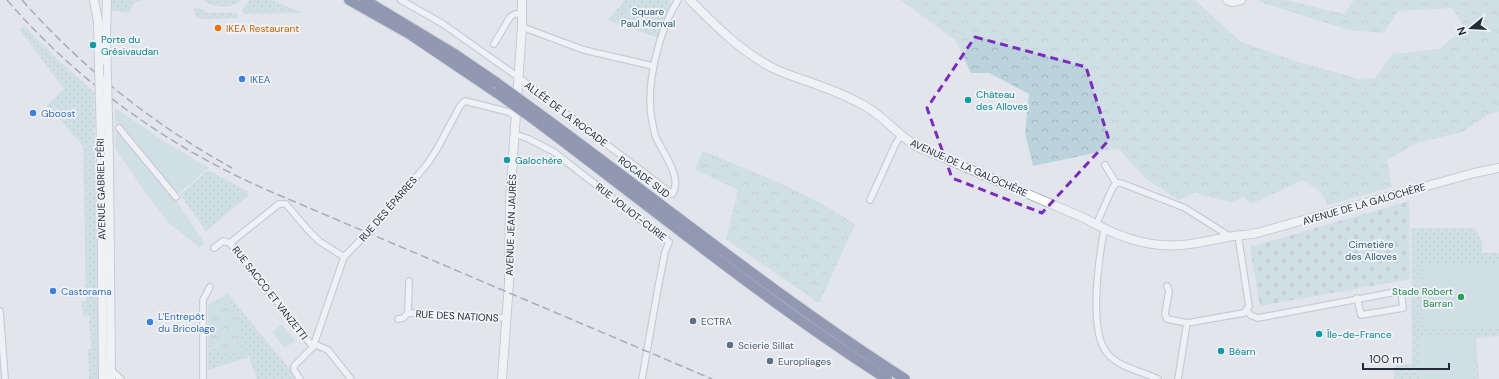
<svg xmlns="http://www.w3.org/2000/svg" width="1499" height="379" viewBox="0 0 1499 379" font-family="'DM Sans',sans-serif">
<style>
.grass{fill:url(#grass-dots)}
.forest{fill:url(#forest-crowns)}
.cemetery{fill:url(#cemetery-stones)}
.garden{fill:#bbd4dc}
.lines{fill:none;stroke-linecap:round;stroke-linejoin:round}
.street-casing{stroke:#a8aeb7;stroke-width:8}
.secondary-casing{stroke:#a4acba;stroke-width:10}
.highway-casing{stroke:#c1c3c8;stroke-width:12}
.street{stroke:#fff;stroke-width:5.5}
.secondary{stroke:#fff;stroke-width:8}
.highway{stroke:#2f3b68;stroke-width:10}
.rail{stroke:#5d6478;stroke-width:1.5;stroke-dasharray:8 4;stroke-linecap:butt}
.secondary-bridge-casing{stroke:#a4acba;stroke-width:10;stroke-linecap:butt}
.highway-bridge-casing{stroke:#c1c3c8;stroke-width:12;stroke-linecap:butt}
.secondary-bridge{stroke:#fff;stroke-width:8}
.highway-bridge{stroke:#2f3b68;stroke-width:10}
.marked{fill:none;stroke:#7b2cbf;stroke-width:3;stroke-dasharray:8 5;stroke-linejoin:round}
.food-dot{fill:#e8710a;stroke:#f2f5f8;stroke-width:1.5}
.culture-dot{fill:#0f9aa8;stroke:#f2f5f8;stroke-width:1.5}
.shop-dot{fill:#3f7fe0;stroke:#f2f5f8;stroke-width:1.5}
.leisure-dot{fill:#2e9e5b;stroke:#f2f5f8;stroke-width:1.5}
.service-dot{fill:#5c6f8a;stroke:#f2f5f8;stroke-width:1.5}
.labels{text-anchor:middle;dominant-baseline:central;stroke-width:3.5;stroke-linejoin:round;paint-order:stroke}
.park-label{font-size:10px;fill:#2e5872;stroke:#f2f5f8}
.food-label{font-size:10px;fill:#c56008;stroke:#f2f5f8;text-anchor:start}
.culture-label{font-size:10px;fill:#0d838f;stroke:#f2f5f8;text-anchor:start}
.shop-label{font-size:10px;fill:#366cbe;stroke:#f2f5f8;text-anchor:start}
.street-label{font-size:10px;fill:#222a3c;stroke:#f2f5f8}
.leisure-label{font-size:10px;fill:#27864d;stroke:#f2f5f8;text-anchor:end}
.service-label{font-size:10px;fill:#4e5e75;stroke:#f2f5f8;text-anchor:start}
</style>
<defs>
<pattern id="grass-dots" width="8" height="8" patternUnits="userSpaceOnUse"><rect width="8" height="8" fill="#bbd4dc"/><path d="M2 2h.1M6 6h.1" fill="none" stroke="#a0b6be" stroke-width="1.8" stroke-linecap="round"/></pattern>
<pattern id="forest-crowns" width="20" height="18" patternUnits="userSpaceOnUse"><rect width="20" height="18" fill="#bbd4dc"/><path d="M2 6a3 3 0 1 1 6 0M12 15a3 3 0 1 1 6 0" fill="none" stroke="#a0b6be"/></pattern>
<pattern id="cemetery-stones" width="16" height="16" patternUnits="userSpaceOnUse"><rect width="16" height="16" fill="#bbd4dc"/><path d="M2 7V4a2 2 0 0 1 4 0v3zM10 15v-3a2 2 0 0 1 4 0v3z" fill="#a0b6be"/></pattern>
</defs>
<rect width="100%" height="100%" fill="#e2e6ec"/>
<!-- grass -->
<g class="grass">
<path d="M113,0H143C134,2 132,5 129,13L110,10Z"/>
<path d="M204,0H241C235,9 211,8 204,0Z"/>
<path d="M250,0H272L302,13L243,14L242,10Z"/>
<path d="M625,0H669L671,1L659,38L608,20Z"/>
<path d="M194,7L199,8L208,13H237L238,18L202,19L195,16Z"/>
<path d="M24,26L58,60L94,92L99,379H89L88,349H91L89,316L83,315L81,301H86L83,146L47,105L64,89L20,30Z"/>
<path d="M208,170L249,192L248,196L206,231L180,195Z"/>
<path d="M1411,228H1474L1476,229L1482,241V253H1499V336L1476,338L1479,379H1394V366L1412,364Z"/>
<path d="M227,293L298,379H257L249,357L208,370V343L213,349L228,298L225,295Z"/>
</g>
<!-- forest -->
<g class="forest">
<path d="M901,0H1195L1241,42L1296,61L1359,79L1375,78L1393,54L1439,49L1465,28L1452,8L1398,11L1384,33L1349,30L1260,2V0H1285L1344,14L1354,0H1499V112L1491,113L1462,132L1417,143L1387,160L1392,187L1328,205L1321,192L1303,180L1251,204L1244,197L1232,202L1205,196L1195,192L1179,200L1146,179L1118,148L1033,166L1025,133L1029,94L989,73H971L955,40Z"/>
<path d="M703,151C755,172 808,193 855,224L819,303L726,239L738,190L695,169Z"/>
<path d="M225,295L228,298L241,327L243,352C227,356 220,356 208,343V305Z"/>
</g>
<!-- cemetery -->
<path class="cemetery" d="M1409,201L1410,279L1260,306L1250,247Z"/>
<!-- garden -->
<g class="garden">
<path d="M115,108L165,142L209,168L174,197L204,243L200,248L170,224L147,195L115,148L117,125L115,121Z"/>
<path d="M1422,265H1499V329L1422,330Z"/>
<path d="M282,324L295,341L285,348L272,332Z"/>
<rect x="1419" y="337" width="55" height="42"/>
</g>
<g class="lines">
<defs>
<g id="street">
<path d="M401,0L443,24L518,77L672,194C684,178 661,151 655,135C654,131 653,125 652,121C645,86 659,30 678,0"/>
<path d="M522,27L584,50L653,66"/>
<path d="M494,44L510,17L515,14H523"/>
<path d="M119,128L176,197"/>
<path d="M515,134L529,139L554,152L669,242L665,252L658,288L642,379"/>
<path d="M1105,165L1116,183"/>
<path d="M870,200L896,143L901,136"/>
<path d="M1096,225L1112,189L1116,183H1121L1185,208L1226,234L1228,237"/>
<path d="M1104,230C1099,258 1088,330 1107,353C1119,368 1142,371 1158,379"/>
<path d="M230,243L279,204H286L308,230L319,241L344,257"/>
<path d="M230,243L313,347"/>
<path d="M214,248L223,241L230,243"/>
<path d="M409,281L408,313L506,318"/>
<path d="M1167,286L1169,291L1165,314L1167,319L1187,323"/>
<path d="M1247,310L1250,315L1258,318L1401,291L1403,308L1361,315L1357,298"/>
<path d="M0,311L5,379"/>
<path d="M398,319L403,318L408,313"/>
<path d="M314,344L328,350L351,379"/>
<path d="M111,370L121,379"/>
<path d="M203,379V300L210,287"/>
<path d="M300,379L294,370V366L313,347L344,257L377,223L428,163L437,149L460,106L465,101L509,112L516,117"/>
<path d="M1178,379L1187,323L1244,313L1249,306L1238,235"/>
</g>
<g id="secondary">
<path d="M94,0L98,21L99,65"/>
<path d="M690,0C715,25 742,53 775,69C788,75 801,79 815,84C832,90 849,97 865,106C885,117 898,136 918,147L1084,218C1114,235 1146,248 1181,245C1199,244 1215,239 1233,236C1241,235 1249,235 1257,233L1474,173L1499,168"/>
<path d="M1227,0L1232,2L1241,0"/>
<path d="M107,79L106,34L107,0"/>
<path d="M101,144L103,379"/>
<path d="M109,157L111,379"/>
<path d="M502,379L509,283L510,200L522,27V0"/>
</g>
<g id="highway">
<path d="M349,0L411,35L497,93"/>
<path d="M365,0L453,53L497,83"/>
<path d="M537,112C659,201 777,297 905,379"/>
<path d="M536,121C652,208 765,301 887,379"/>
</g>
</defs>
<!-- street casing -->
<use href="#street" class="street-casing"/>
<!-- secondary casing -->
<use href="#secondary" class="secondary-casing"/>
<!-- highway casing -->
<use href="#highway" class="highway-casing"/>
<!-- street -->
<use href="#street" class="street"/>
<!-- secondary -->
<use href="#secondary" class="secondary"/>
<!-- highway -->
<use href="#highway" class="highway"/>
<!-- rail -->
<g class="rail">
<path d="M7,0C79,83 167,146 267,190L712,379"/>
<path d="M22,0C82,68 153,124 232,168"/>
</g>
<defs>
<g id="secondary-bridge">
<path d="M99,65L101,144"/>
<path d="M107,79L109,157"/>
</g>
<g id="highway-bridge">
<path d="M497,83L537,112"/>
<path d="M497,93L536,121"/>
</g>
</defs>
<!-- secondary-bridge casing -->
<use href="#secondary-bridge" class="secondary-bridge-casing"/>
<!-- highway-bridge casing -->
<use href="#highway-bridge" class="highway-bridge-casing"/>
<!-- secondary-bridge -->
<use href="#secondary-bridge" class="secondary-bridge"/>
<!-- highway-bridge -->
<use href="#highway-bridge" class="highway-bridge"/>
</g>
<!-- marked area -->
<path d="M0 0H1499V379H0ZM975,37L1086,67L1109,140L1042,213L952,178L927,108Z" fill="#e2e6ec" fill-opacity=".55" fill-rule="evenodd"/>
<path class="marked" d="M975,37L1086,67L1109,140L1042,213L952,178L927,108Z"/>
<!-- markers -->
<circle class="food-dot" cx="218" cy="28" r="4"/>
<g class="culture-dot">
<circle cx="93" cy="45" r="4"/>
<circle cx="968" cy="100" r="4"/>
<circle cx="507" cy="160" r="4"/>
<circle cx="1319" cy="334" r="4"/>
<circle cx="1221" cy="351" r="4"/>
</g>
<g class="shop-dot">
<circle cx="242" cy="79" r="4"/>
<circle cx="33" cy="113" r="4"/>
<circle cx="53" cy="291" r="4"/>
<circle cx="150" cy="322" r="4"/>
</g>
<circle class="leisure-dot" cx="1461" cy="297" r="4"/>
<g class="service-dot">
<circle cx="693" cy="321" r="4"/>
<circle cx="730" cy="345" r="4"/>
<circle cx="770" cy="361" r="4"/>
</g>
<g class="labels">
<!-- park labels -->
<g class="park-label">
<text x="648" y="11">Square<tspan x="648" dy="12">Paul Monval</tspan></text>
<text x="1371" y="244">Cimetière<tspan x="1371" dy="12">des Alloves</tspan></text>
</g>
<!-- food labels -->
<g class="food-label">
<text x="226" y="28">IKEA Restaurant</text>
</g>
<!-- culture labels -->
<g class="culture-label">
<text x="101" y="39">Porte du<tspan x="101" dy="12">Grésivaudan</tspan></text>
<text x="976" y="94">Château<tspan x="976" dy="12">des Alloves</tspan></text>
<text x="515" y="160">Galochère</text>
<text x="1327" y="334">Île-de-France</text>
<text x="1229" y="351">Béarn</text>
</g>
<!-- shop labels -->
<g class="shop-label">
<text x="250" y="79">IKEA</text>
<text x="41" y="113">Gboost</text>
<text x="61" y="291">Castorama</text>
<text x="158" y="316">L'Entrepôt<tspan x="158" dy="12">du Bricolage</tspan></text>
</g>
<!-- street labels -->
<g class="street-label">
<text transform="translate(566 114) rotate(37)">ALLÉE DE LA ROCADE</text>
<text transform="translate(969 168) rotate(24)">AVENUE DE LA GALOCHÈRE</text>
<text transform="translate(644 177) rotate(37)">ROCADE SUD</text>
<text transform="translate(101 189) rotate(-91)">AVENUE GABRIEL PÉRI</text>
<text transform="translate(1364 204) rotate(-16)">AVENUE DE LA GALOCHÈRE</text>
<text transform="translate(388 209) rotate(-49)">RUE DES ÉPARRES</text>
<text transform="translate(631 212) rotate(38)">RUE JOLIOT-CURIE</text>
<text transform="translate(511 225) rotate(-88)">AVENUE JEAN JAURÈS</text>
<text transform="translate(270 293) rotate(52)">RUE SACCO ET VANZETTI</text>
<text transform="translate(457 316) rotate(3)">RUE DES NATIONS</text>
</g>
<!-- leisure labels -->
<g class="leisure-label">
<text x="1453" y="291">Stade Robert<tspan x="1453" dy="12">Barran</tspan></text>
</g>
<!-- service labels -->
<g class="service-label">
<text x="701" y="321">ECTRA</text>
<text x="738" y="345">Scierie Sillat</text>
<text x="778" y="361">Europliages</text>
</g>
</g>
<!-- north arrow -->
<g transform="translate(1471 28) rotate(252)" stroke="#f2f5f8" stroke-width="3" paint-order="stroke">
<path d="M0-3L7 15L0 10L-7 15Z" fill="#222a3c"/>
<text y="-6" font-size="11" font-weight="bold" text-anchor="middle" fill="#222a3c">N</text>
</g>
<!-- scale -->
<path d="M1363 363v6h86v-6" fill="none" stroke="#222a3c" stroke-width="2"/>
<text x="1369" y="363" font-size="12" fill="#222a3c" stroke="#f2f5f8" stroke-width="3" paint-order="stroke">100 m</text>
</svg>
